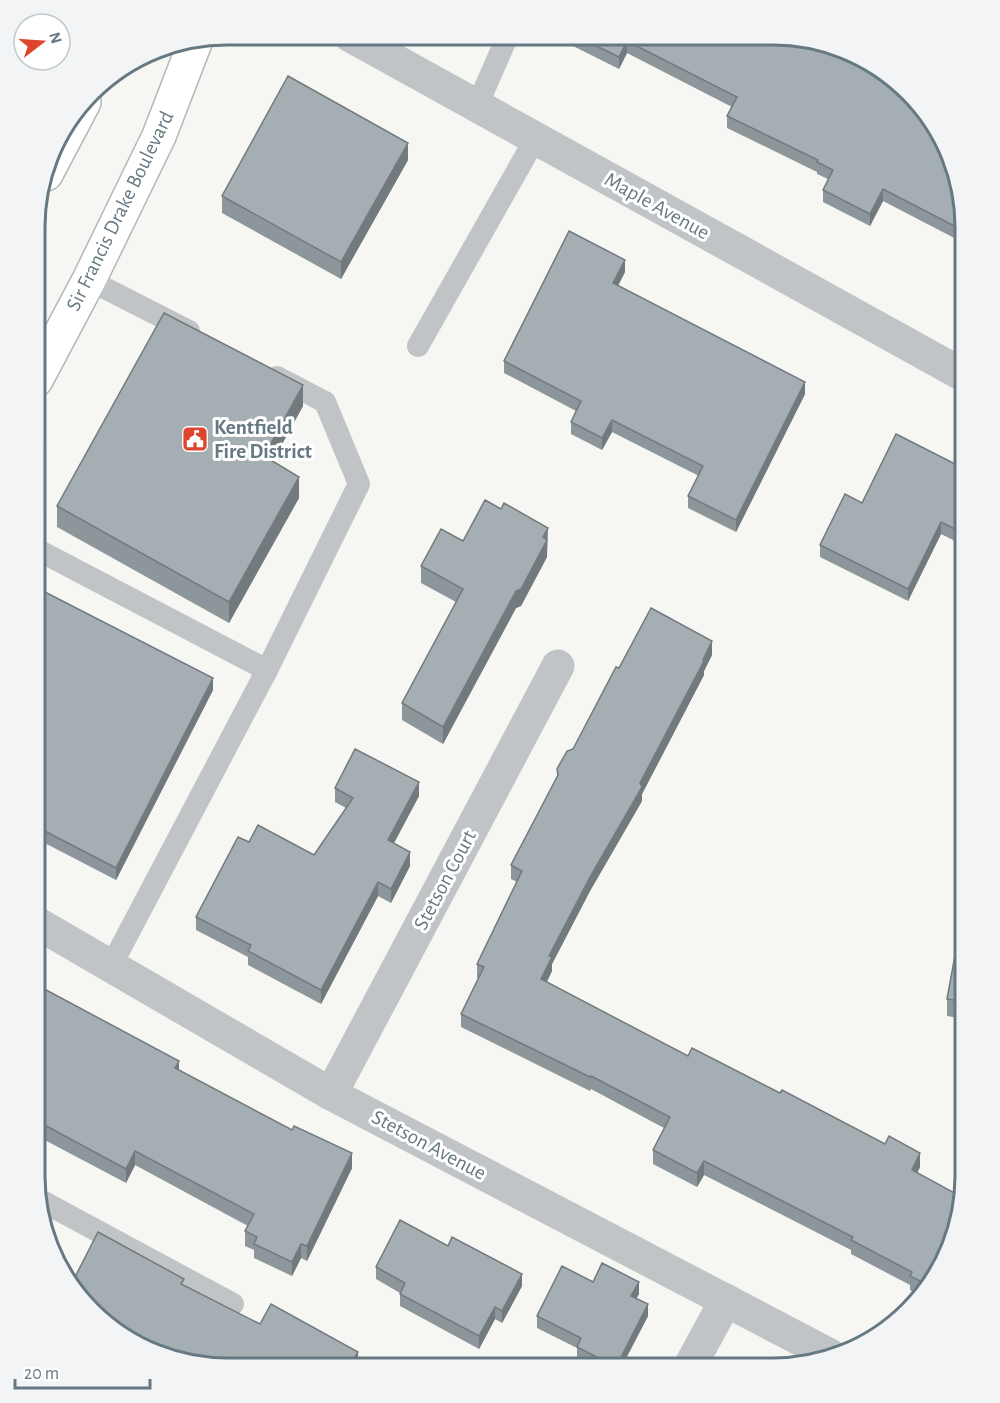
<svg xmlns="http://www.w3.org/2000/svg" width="1000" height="1403" viewBox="0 0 1000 1403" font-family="'Alegreya Sans',sans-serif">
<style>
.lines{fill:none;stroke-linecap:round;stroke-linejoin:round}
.primary-casing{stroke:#b1b7ba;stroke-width:36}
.lane{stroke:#c0c4c7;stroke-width:22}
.street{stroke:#c0c4c7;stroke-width:33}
.primary{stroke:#fff;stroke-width:33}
.wall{fill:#8d969a}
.shaded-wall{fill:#737a7d}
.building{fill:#a4aeb3;stroke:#737a7d;stroke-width:1.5}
.labels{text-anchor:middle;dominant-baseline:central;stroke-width:6;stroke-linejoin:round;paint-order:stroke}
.street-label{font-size:21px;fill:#667983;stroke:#fff}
.poi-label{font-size:21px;font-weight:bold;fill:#667983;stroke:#fff;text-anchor:start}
.rim{fill:none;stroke:#667983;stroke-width:3}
</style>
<rect width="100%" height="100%" fill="#f6f6f3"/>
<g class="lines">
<defs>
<g id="primary">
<path d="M46,174L84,102"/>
<path d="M36,380L89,280L159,136L196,40"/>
</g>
</defs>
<!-- primary casing -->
<use href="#primary" class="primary-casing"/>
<!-- lane -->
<g class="lane">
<path d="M477,106L508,35"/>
<path d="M89,280L189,331"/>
<path d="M418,346L535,139"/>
<path d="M36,549L267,670L359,484L325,402L277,377"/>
<path d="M111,966L267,670"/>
<path d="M40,1200L233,1304"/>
</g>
<!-- street -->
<g class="street">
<path d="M349,35L965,376"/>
<path d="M35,922L331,1094L830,1355"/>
<path d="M331,1094L558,666"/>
<path d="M689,1368L726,1300"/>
</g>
<!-- primary -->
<use href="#primary" class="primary"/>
</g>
<!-- wall -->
<g class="wall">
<path d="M571,36H798L965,227V236L962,242L883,201L870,226L823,202V190L828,179L817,174V172L727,128V116L732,107L627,53L619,69L571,45Z"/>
<path d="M408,160L341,279L222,213V196Z"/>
<path d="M625,272L618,286L805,394L736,532L688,508V496L699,476L612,432L602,450L571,434V422L576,411L504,373V361Z"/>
<path d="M303,406L272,462L299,498L229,623L57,527V506Z"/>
<path d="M965,469V546L941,534L908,601L820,557V545L862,503Z"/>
<path d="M463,541L548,545L547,546V557L521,606L516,608L443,744L402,720V703L456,602L421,583V566Z"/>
<path d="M36,596L213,690L116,880L35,838Z"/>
<path d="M712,655L704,671V675L642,794V801L590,891L552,964V971L547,982L688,1056L920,1167L917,1173L933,1283L920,1295L910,1290V1285L851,1254V1250L704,1175L697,1187L653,1164V1150L664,1128L591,1089L590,1091L461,1027V1014L478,978H477V964L517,882L511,879V865L557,777V769L573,749L619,668Z"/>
<path d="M335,788L419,796L394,843L410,866L391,903L378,896L321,1004L248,965V957L196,930V917L249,842L314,855L346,808L335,802Z"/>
<path d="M965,903V1019L947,1016V999L958,938L955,937V920Z"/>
<path d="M35,984L179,1070L352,1168L307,1261L301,1258L292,1276L254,1258V1250L245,1246V1231L248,1226L135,1165L126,1183L39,1137Z"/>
<path d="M376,1267L522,1286L502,1323L495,1319L479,1349L400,1306V1293L376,1279Z"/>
<path d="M593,1282L639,1294L636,1298L648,1316L621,1368H594L577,1359V1348L537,1328V1316Z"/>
</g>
<!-- shaded-wall -->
<g class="shaded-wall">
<path d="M627,41V53L619,69V57Z"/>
<path d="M408,143V160L341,279V262Z"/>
<path d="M883,189V201L870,226V214Z"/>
<path d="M965,225V236L962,242V230Z"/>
<path d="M625,260V272L613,295V283Z"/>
<path d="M805,382V394L736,532V520Z"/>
<path d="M303,385V406L264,477V456Z"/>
<path d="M612,420V432L602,450V438Z"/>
<path d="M299,477V498L229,623V602Z"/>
<path d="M941,522V534L908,601V589Z"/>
<path d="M548,528L547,557L521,606L516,608L443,744V727Z"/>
<path d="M712,641V655L704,671V675L642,794V801L590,891L552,964V971L541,993V979L549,956L640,783Z"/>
<path d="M213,678V690L116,880V868Z"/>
<path d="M419,782V796L388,854V840Z"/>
<path d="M410,852V866L391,903V889Z"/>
<path d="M378,882V896L321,1004V990Z"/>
<path d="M179,1061V1075L175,1068Z"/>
<path d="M39,1122V1137L35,1144V1129Z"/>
<path d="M135,1151V1165L126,1183V1169Z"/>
<path d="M352,1153V1168L307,1261V1246Z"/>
<path d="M920,1153V1167L912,1184V1170Z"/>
<path d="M704,1161V1175L697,1187V1173Z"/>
<path d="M301,1244V1258L292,1276V1262Z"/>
<path d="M522,1274V1286L502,1323V1311Z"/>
<path d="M639,1282V1294L631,1308V1296Z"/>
<path d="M648,1304V1316L621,1368H616Z"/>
<path d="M495,1307V1319L479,1349V1336Z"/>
<path d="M358,1352V1366L357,1367H349Z"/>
</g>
<!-- building -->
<g class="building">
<path d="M576,36H798L890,74L946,142L965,225L962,230L883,189L870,214L823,190L833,170L817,162L818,160L727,116L737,97L627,41L619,57Z"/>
<path d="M288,76L408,143L341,262L222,196Z"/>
<path d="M569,231L625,260L613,283L805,382L736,520L688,496L703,466L612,420L602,438L571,422L581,401L504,361Z"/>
<path d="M164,313L303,385L264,456L299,477L229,602L57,506Z"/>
<path d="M896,434L965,469V534L941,522L908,589L820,545L845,494L862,503Z"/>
<path d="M485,500L501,509L504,503L548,528L543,537L547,540L521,589L516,591L443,727L402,703L463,589L421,566L441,529L463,541Z"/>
<path d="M39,589L213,678L116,868L35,826L36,596Z"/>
<path d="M651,608L712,641L703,660L704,661L640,783L642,787L590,877L549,956L552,957L541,979L688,1056L692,1048L780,1093L782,1090L885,1144L889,1136L920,1153L912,1170L962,1197L933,1283L930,1286L910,1276L912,1272L851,1240L853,1237L704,1161L697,1173L653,1150L670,1117L591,1076L590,1077L461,1014L484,967L477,964L522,871L511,865L558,775L557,769L567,751L573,749L616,667L619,668Z"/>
<path d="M355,749L419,782L388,840L410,852L391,889L378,882L321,990L248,951L251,945L196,917L238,837L249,842L258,825L314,855L353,798L335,788Z"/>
<path d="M965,903V1002L947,999L961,923L955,920Z"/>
<path d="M35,984L179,1061L175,1068L292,1130L294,1126L352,1153L307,1246L301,1244L292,1262L254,1244L257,1237L245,1231L254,1214L135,1151L126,1169L39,1122L35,1129Z"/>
<path d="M400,1220L448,1246L452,1237L522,1274L502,1311L495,1307L479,1336L400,1294L405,1283L376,1267Z"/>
<path d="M98,1232L184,1279L181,1284L260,1324L271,1304L358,1352L349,1367H202L110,1329L72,1283Z"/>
<path d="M602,1263L639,1282L631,1296L648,1304L616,1367L577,1347L581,1338L537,1316L562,1266L593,1282Z"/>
</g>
<!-- icons -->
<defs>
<symbol id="civic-square" viewBox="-11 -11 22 22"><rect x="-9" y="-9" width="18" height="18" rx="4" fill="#dd452c" stroke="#fff"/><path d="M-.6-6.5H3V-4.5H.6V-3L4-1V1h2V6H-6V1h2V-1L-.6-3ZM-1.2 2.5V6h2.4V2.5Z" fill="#fff"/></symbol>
</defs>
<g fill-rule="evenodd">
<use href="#civic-square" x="180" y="424" width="30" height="30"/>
</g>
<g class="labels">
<!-- street labels -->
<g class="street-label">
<text transform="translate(657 206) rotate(29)">Maple Avenue</text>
<text transform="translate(120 211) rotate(-64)">Sir Francis Drake Boulevard</text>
<text transform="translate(445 880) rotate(-62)">Stetson Court</text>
<text transform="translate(429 1145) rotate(28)">Stetson Avenue</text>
</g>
<!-- poi labels -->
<g class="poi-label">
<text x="214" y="427">Kentfield<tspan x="214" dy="24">Fire District</tspan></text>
</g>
</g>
<!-- crop -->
<path d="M0 0H1000V1403H0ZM227 45H773A182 182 0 0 1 955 227V1176A182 182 0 0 1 773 1358H227A182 182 0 0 1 45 1176V227A182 182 0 0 1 227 45Z" fill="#f3f4f5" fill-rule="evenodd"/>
<path class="rim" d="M227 45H773A182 182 0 0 1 955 227V1176A182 182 0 0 1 773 1358H227A182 182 0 0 1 45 1176V227A182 182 0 0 1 227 45Z"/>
<!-- north arrow -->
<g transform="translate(42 42) rotate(73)"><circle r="28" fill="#ffffff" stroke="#c2c9cd" stroke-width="1.5"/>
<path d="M0-4.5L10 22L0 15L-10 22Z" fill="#dd452c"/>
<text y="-9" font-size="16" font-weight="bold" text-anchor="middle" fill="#667983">N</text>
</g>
<!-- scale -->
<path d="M15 1379v9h135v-9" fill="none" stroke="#667983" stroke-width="3"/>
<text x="24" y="1379" font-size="18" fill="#667983" stroke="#ffffff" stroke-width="4.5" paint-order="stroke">20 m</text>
</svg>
